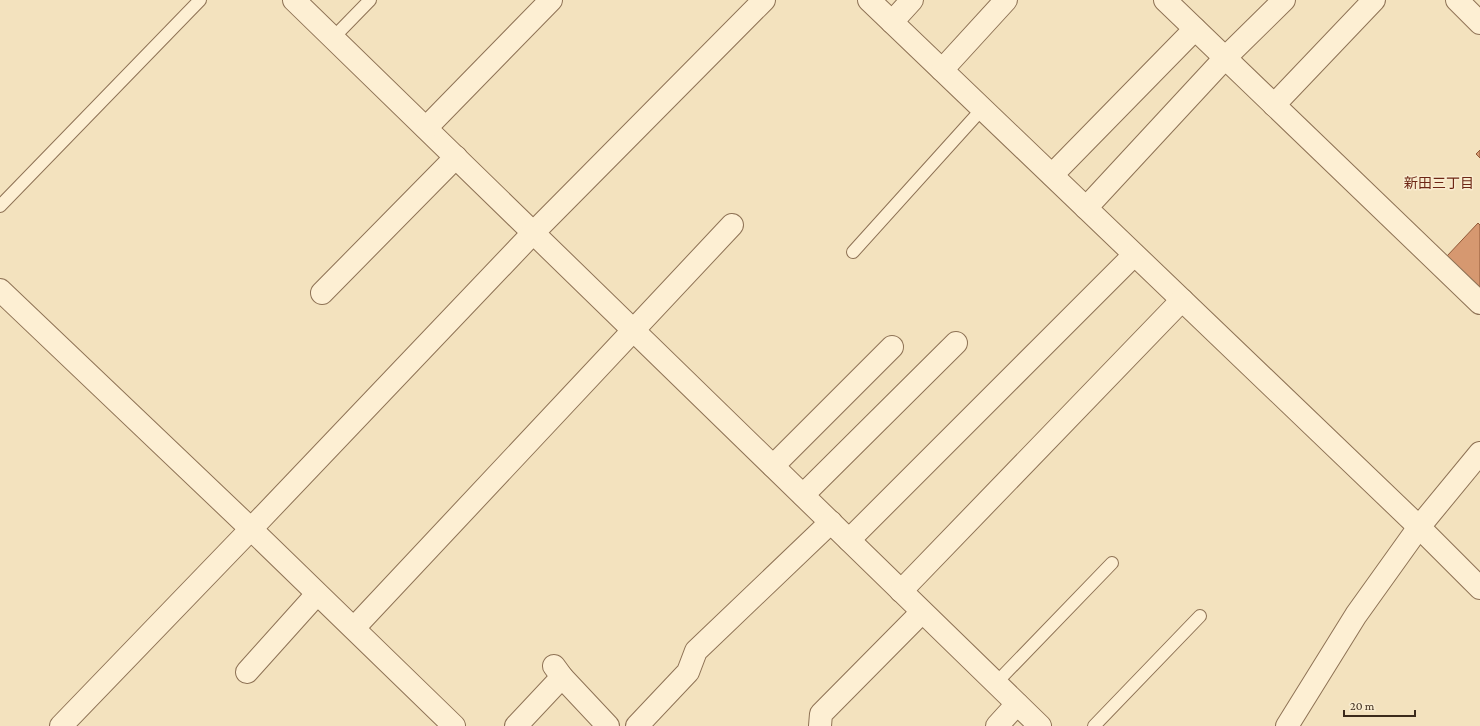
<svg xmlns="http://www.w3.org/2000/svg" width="1480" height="726" viewBox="0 0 1480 726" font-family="'Crimson Pro','Noto Sans JP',serif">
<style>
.building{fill:#d69870;stroke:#905938}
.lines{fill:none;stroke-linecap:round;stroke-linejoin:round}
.service-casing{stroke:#8e7255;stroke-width:14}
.minor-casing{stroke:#8e7255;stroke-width:24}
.tertiary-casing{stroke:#8e7255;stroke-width:24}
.service{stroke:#fdefd3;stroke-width:12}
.minor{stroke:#fdefd3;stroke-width:22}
.tertiary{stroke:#fdefd3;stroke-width:22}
.labels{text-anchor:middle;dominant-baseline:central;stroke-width:3;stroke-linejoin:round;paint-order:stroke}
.neighbourhood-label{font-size:14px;fill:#6d2615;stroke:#f9eccf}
</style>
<rect width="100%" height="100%" fill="#f3e2be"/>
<!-- building -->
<g class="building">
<path d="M1480,150V158L1476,154Z"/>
<path d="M1478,223L1480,225V288L1447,256Z"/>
</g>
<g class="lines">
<defs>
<g id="service">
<path d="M333,38L370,0"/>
<path d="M0,206L200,0"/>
<path d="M853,252L982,109"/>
<path d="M996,683L1112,563"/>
<path d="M1094,726L1200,616"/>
</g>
<g id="minor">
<path d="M294,0L1040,726"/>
<path d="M869,0L1419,527L1480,588"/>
<path d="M1165,0L1480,303"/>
<path d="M1457,0L1480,23"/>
<path d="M892,22L912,0"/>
<path d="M942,70L1006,0"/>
<path d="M1274,105L1374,0"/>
<path d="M426,128L551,0"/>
<path d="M1052,175L1195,29"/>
<path d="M1086,208L1225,58L1284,0"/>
<path d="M0,290L251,529L454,726"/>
<path d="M322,293L456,157"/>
<path d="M773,466L892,347"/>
<path d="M803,495L956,343"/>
<path d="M849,540L1134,255"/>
<path d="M901,591L1182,300"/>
<path d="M354,628L732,225"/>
<path d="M554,666L562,677L608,726"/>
<path d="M247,672L317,594"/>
<path d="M61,726L251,529L533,233L764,0"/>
<path d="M516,726L562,677"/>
<path d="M637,726L688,672L696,651L831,522"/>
<path d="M820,726L821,714L922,612"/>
<path d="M997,726L1017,704"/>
</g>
<path id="tertiary" d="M1287,726L1356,615L1419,527L1480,453"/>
</defs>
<!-- service casing -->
<use href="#service" class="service-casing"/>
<!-- minor casing -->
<use href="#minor" class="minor-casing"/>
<!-- tertiary casing -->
<use href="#tertiary" class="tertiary-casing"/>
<!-- service -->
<use href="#service" class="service"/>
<!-- minor -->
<use href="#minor" class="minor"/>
<!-- tertiary -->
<use href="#tertiary" class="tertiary"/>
</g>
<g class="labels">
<!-- neighbourhood labels -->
<g class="neighbourhood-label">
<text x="1439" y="183">新田三丁目</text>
</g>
</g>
<!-- scale -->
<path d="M1344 710v6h71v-6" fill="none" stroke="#3b2a1b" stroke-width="2"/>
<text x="1350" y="710" font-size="12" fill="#3b2a1b" stroke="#f9eccf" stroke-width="3" paint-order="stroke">20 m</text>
</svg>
